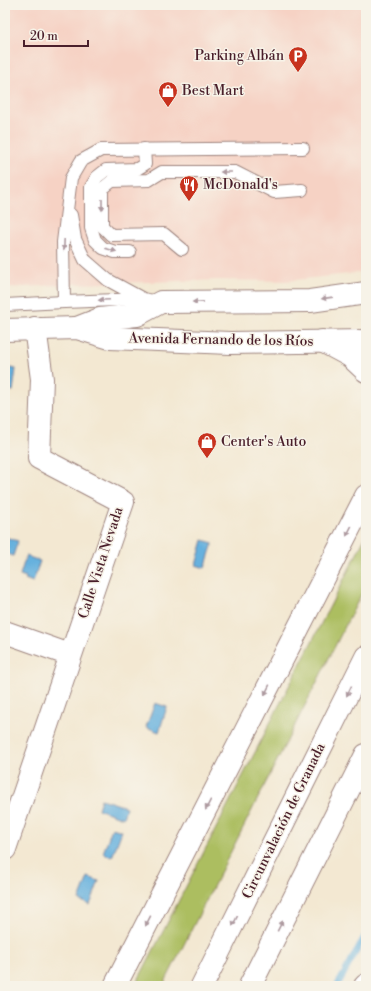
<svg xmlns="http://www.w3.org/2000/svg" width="371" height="991" viewBox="0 0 371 991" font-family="'Libre Bodoni',serif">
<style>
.built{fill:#f6d2c4}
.green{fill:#acbe61;stroke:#7b6e46}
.water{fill:#66b1de;stroke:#586884}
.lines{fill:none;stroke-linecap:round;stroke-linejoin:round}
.stream{stroke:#66b1de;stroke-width:6}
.lane-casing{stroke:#9e847e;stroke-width:14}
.street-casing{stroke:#9e847e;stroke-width:24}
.secondary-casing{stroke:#9e847e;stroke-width:24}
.primary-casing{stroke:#9e847e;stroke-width:24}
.highway-casing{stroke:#9e847e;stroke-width:24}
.lane{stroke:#fff;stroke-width:12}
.street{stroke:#fff;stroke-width:22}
.secondary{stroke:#fff;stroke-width:22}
.primary{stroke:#fff;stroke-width:22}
.highway{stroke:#fff;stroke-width:22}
.oneway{fill:#ae9aa0}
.labels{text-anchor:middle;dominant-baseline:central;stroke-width:3;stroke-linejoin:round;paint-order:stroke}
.poi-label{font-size:14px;fill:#4a1f2b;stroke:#f7f3e8;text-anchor:start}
.street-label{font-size:14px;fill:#4a1f2b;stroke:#f7f3e8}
</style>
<rect width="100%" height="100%" fill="#f7f3e8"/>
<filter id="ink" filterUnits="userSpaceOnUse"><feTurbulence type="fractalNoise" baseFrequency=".025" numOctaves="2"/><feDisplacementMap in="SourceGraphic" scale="8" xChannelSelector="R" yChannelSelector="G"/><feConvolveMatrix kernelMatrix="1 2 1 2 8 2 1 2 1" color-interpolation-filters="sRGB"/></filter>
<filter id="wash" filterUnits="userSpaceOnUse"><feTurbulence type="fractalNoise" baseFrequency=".012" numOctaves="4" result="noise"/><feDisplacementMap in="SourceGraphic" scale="16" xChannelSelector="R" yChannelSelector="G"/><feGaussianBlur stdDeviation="0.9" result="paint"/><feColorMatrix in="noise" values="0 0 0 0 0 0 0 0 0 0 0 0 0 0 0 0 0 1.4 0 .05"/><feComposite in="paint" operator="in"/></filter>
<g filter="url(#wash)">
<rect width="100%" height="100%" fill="#f3e8d2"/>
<!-- built -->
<path class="built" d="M5,5H366V272L286,281L219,280L77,284L5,288Z"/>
<!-- green -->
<path class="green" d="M366,536V585L163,986H135Z"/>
<!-- water -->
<g class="water">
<path d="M5,367L16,369L13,391L5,390Z"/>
<path d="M5,537L18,541L13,556L5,553Z"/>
<path d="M203,540L213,543L205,568L196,565Z"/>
<path d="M26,556L40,561L33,582L25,579L26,577L20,575Z"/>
<path d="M155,703L167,707L159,732L146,727Z"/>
<path d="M101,799L126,807L123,818L98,809Z"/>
<path d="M112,828L122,831L112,857L103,853Z"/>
<path d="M88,877L99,881L90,905L79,900Z"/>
</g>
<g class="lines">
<!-- stream -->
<path class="stream" d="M337,986L366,934"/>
</g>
</g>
<g filter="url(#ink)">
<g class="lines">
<defs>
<g id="lane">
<path d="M71,215L75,239L85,260L108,280L143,299L158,302"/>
<path d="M182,249L164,234L111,235L102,226V189L112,181L149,180L162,172H235L274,192L302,190"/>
<path d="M130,252H115L103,248L95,240L91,228V187L97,177L106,170L137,169L145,164L144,149"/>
<path d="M64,302L63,242L71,178L81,161L101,150L303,148"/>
<path d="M5,305L64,302L142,299"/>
</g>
<g id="street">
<path d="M5,632L70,655"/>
<path d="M5,849L123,502L39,458L42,379L35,328"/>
</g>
<g id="secondary">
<path d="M77,328L100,319L137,315L161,302L310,301L366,293"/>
<path d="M5,330L77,328L110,338L230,343L366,341"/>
</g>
<g id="primary">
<path d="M322,341L350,356L366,371"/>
<path d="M115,986L366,496"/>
<path d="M365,986L366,985"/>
</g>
<g id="highway">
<path d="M202,986L366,657"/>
<path d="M250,986L366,755"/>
</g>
</defs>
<!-- lane casing -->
<use href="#lane" class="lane-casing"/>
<!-- street casing -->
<use href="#street" class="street-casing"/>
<!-- secondary casing -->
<use href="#secondary" class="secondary-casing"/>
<!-- primary casing -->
<use href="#primary" class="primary-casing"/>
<!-- highway casing -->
<use href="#highway" class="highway-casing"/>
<!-- lane -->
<use href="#lane" class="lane"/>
<!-- street -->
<use href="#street" class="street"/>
<!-- secondary -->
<use href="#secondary" class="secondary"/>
<!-- primary -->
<use href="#primary" class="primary"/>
<!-- highway -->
<use href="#highway" class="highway"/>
</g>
<!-- one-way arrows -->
<defs><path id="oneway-solid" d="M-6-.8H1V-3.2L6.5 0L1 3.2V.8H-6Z"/></defs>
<g class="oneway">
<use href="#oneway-solid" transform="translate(226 172) rotate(180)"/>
<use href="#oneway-solid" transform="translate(102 205) rotate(90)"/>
<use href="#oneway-solid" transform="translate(64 245) rotate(92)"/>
<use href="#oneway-solid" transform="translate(111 250) rotate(16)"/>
<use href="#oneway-solid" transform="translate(327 298) rotate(172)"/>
<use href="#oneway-solid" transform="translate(104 300) rotate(178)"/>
<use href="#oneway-solid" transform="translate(198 302) rotate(179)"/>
<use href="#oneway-solid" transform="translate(349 531) rotate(117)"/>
<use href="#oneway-solid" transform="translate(267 690) rotate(117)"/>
<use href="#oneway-solid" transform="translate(349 691) rotate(116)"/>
<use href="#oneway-solid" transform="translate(208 805) rotate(117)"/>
<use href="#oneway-solid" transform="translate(148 921) rotate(117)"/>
<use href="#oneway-solid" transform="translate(235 921) rotate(116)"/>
<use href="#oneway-solid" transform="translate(280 926) rotate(-63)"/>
</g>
</g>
<!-- icons -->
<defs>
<symbol id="parking-pin" viewBox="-11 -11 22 30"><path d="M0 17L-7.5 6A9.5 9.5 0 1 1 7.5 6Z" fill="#c8321e" stroke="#f7f3e8"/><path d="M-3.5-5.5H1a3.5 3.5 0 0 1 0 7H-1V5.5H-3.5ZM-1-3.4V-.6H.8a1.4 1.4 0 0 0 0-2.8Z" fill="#fff"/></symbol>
<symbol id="shop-pin" viewBox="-11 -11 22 30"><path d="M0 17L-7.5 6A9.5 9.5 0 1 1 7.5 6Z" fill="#c8321e" stroke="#f7f3e8"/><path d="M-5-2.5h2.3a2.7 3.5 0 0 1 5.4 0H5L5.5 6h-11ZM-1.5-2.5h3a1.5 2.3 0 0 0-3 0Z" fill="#fff"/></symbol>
<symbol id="restaurant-pin" viewBox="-11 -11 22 30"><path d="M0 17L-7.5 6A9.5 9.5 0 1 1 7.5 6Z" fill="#c8321e" stroke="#f7f3e8"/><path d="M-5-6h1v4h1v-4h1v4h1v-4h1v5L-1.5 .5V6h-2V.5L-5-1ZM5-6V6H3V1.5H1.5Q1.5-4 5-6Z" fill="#fff"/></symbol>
</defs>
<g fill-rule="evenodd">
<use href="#parking-pin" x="287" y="45" width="22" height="30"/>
<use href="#shop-pin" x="157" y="80" width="22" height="30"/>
<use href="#restaurant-pin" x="178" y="174" width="22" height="30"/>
<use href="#shop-pin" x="196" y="431" width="22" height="30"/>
</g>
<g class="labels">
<!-- poi labels -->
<g class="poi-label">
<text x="284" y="56" text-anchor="end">Parking Albán</text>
<text x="182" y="91">Best Mart</text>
<text x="203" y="185">McDonald's</text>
<text x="221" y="442">Center's Auto</text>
</g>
<!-- street labels -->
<g class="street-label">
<text transform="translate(221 340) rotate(1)">Avenida Fernando de los Ríos</text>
<text transform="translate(101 563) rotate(-72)">Calle Vista Nevada</text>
<text transform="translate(284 821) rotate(-64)">Circunvalación de Granada</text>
</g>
</g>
<!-- margin -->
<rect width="371" height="991" fill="none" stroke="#f7f3e8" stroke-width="20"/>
<!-- scale -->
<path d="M24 40v6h64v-6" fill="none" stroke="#4a1f2b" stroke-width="2"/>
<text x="30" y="40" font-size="12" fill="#4a1f2b" stroke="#f7f3e8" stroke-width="3" paint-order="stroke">20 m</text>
</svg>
